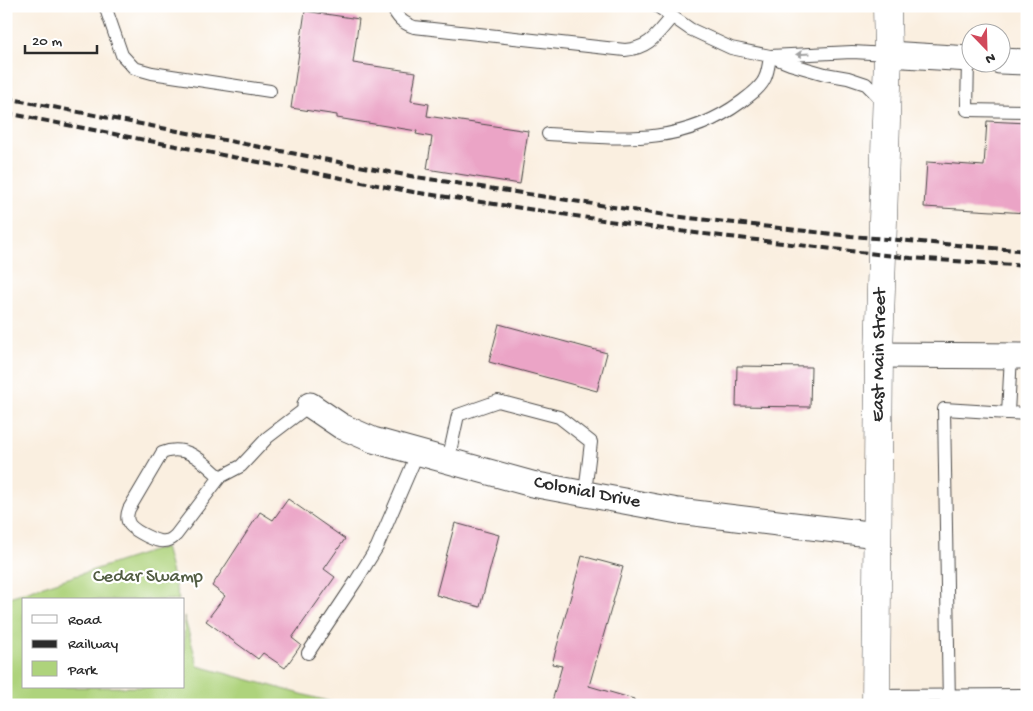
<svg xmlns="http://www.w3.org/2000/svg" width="1033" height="711" viewBox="0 0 1033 711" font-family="'Gochi Hand',sans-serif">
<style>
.green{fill:#aed37c;stroke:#6c7f54}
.building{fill:#eba4c6}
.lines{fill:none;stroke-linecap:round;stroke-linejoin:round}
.service-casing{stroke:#4a4846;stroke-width:14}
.minor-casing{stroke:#4a4846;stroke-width:27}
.secondary-casing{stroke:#4a4846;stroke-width:29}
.service{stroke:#fff;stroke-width:12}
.minor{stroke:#fff;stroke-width:25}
.secondary{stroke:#fff;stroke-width:28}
.rail{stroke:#2b2b2b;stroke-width:4;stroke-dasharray:8 4;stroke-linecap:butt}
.oneway{fill:#a0a0a0}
.labels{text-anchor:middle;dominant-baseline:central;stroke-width:4.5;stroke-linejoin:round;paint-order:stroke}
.street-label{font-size:19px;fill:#2b2b2b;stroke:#fff}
.park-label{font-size:19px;fill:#525d43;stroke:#fff}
</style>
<rect width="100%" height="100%" fill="#fff"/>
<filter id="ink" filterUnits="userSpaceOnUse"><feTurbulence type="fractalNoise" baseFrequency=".02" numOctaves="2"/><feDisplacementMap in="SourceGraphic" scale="10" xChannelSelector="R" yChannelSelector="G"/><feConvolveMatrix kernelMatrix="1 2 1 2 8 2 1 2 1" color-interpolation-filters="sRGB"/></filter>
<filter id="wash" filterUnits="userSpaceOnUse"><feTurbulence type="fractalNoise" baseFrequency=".0096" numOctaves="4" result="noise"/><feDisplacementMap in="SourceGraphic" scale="20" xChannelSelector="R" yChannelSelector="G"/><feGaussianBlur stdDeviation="1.12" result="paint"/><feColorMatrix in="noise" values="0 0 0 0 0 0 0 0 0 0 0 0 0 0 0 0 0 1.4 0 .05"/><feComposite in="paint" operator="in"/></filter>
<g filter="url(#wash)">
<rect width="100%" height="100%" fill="#faefe0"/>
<!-- green -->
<path class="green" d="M165,547L179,600H24V687H184V616L198,666L342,705H6V598Z"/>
<g id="blocks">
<!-- building -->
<g class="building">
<path d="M305,11L359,19L353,63L416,72L411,101L429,104L427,116L528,131L520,184L427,169L432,137L416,134L417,131L337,118V115L291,108Z"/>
<path d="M987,121L1027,123V213L924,207L927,162L984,166Z"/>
<path d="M499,324L607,353L597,391L489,362Z"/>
<path d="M737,366L811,367L810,407L736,406Z"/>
<path d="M288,499L345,539L324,569L335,577L292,638L301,645L285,668L263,653L258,659L206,621L225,596L212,586L260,512L273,520Z"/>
<path d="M455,523L499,535L480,607L436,595Z"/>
<path d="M582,556L623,567L589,686L634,699V705H551L562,666L552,664Z"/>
</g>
</g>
</g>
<g filter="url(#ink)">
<use href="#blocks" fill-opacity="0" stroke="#4a4846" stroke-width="1"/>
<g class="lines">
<defs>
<g id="service">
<path d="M105,6L122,55L134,68L152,73L270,91"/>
<path d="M392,6C397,18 403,23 414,27L625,50C650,48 657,34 672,17"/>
<path d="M968,59L967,110L1027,111"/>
<path d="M885,103L866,84L848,78L825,74L790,64L770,56L852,52L888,54"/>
<path d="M548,134C619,138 680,147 741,102C749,96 761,88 765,78C768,72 769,63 770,56L731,48L690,29L657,6"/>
<path d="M1011,355L1008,413L1027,414"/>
<path d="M448,461L458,415L498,401L559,417L591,442L585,493"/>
<path d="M220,477C203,462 187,443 162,453L129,509C127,514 126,520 130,525C135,531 157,543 165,541C169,541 173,538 176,535L220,477L241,466L268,437L310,405"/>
<path d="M308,653L356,581L377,547L418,452"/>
<path d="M876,696L1027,695"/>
<path d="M949,705L944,409L1008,413"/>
</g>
<g id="minor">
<path d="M888,54L970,59"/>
<path d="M1000,61L1027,62"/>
<path d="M879,355L1027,356"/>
<path d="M310,405L341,426L373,440L532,484L678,511L877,535"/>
</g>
<path id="secondary" d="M876,705L879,355L888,54L887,6"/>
</defs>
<!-- service casing -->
<use href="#service" class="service-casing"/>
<!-- minor casing -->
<use href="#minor" class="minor-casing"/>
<!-- secondary casing -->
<use href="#secondary" class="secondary-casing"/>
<!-- service -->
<use href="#service" class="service"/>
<!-- minor -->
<use href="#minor" class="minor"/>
<!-- secondary -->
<use href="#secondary" class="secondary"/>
<!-- rail -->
<g class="rail">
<path d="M6,98L416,177L672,216L851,236L1027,251"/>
<path d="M6,113L413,192L670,230L911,258L1027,266"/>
</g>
</g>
<!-- one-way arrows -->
<defs><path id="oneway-solid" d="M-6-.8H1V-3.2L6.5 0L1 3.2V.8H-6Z" transform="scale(1.25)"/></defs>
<use class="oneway" href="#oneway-solid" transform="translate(803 54) rotate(177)"/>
</g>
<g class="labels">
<!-- street labels -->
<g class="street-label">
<text transform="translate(880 355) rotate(-89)">East Main Street</text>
<text transform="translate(587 493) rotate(11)">Colonial Drive</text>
</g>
<!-- park labels -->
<g class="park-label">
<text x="148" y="577">Cedar Swamp</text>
</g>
</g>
<!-- margin -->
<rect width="1033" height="711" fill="none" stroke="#fff" stroke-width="25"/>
<!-- legend -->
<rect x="22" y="598" width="162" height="90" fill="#ffffff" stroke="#aaaaaa"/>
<rect x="32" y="615" width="25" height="8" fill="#ffffff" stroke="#aaaaaa"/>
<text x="68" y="624" font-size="15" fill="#2b2b2b">Road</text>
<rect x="32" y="640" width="25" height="8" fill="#2b2b2b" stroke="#aaaaaa"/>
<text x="68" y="648" font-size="15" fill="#2b2b2b">Railway</text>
<rect x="32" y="661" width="25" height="15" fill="#aed37c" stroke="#aaaaaa"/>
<text x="68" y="674" font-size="15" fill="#2b2b2b">Park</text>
<!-- north arrow -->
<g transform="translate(986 48) rotate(157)"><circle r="24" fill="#ffffff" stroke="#aaaaaa"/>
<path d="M0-4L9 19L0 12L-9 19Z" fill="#d1495b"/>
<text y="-8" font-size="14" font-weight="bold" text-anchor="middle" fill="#2b2b2b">N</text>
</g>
<!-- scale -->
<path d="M25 45v8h72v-8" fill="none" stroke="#2b2b2b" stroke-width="2.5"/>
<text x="32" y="45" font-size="15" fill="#2b2b2b" stroke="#ffffff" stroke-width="4" paint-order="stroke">20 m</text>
</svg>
